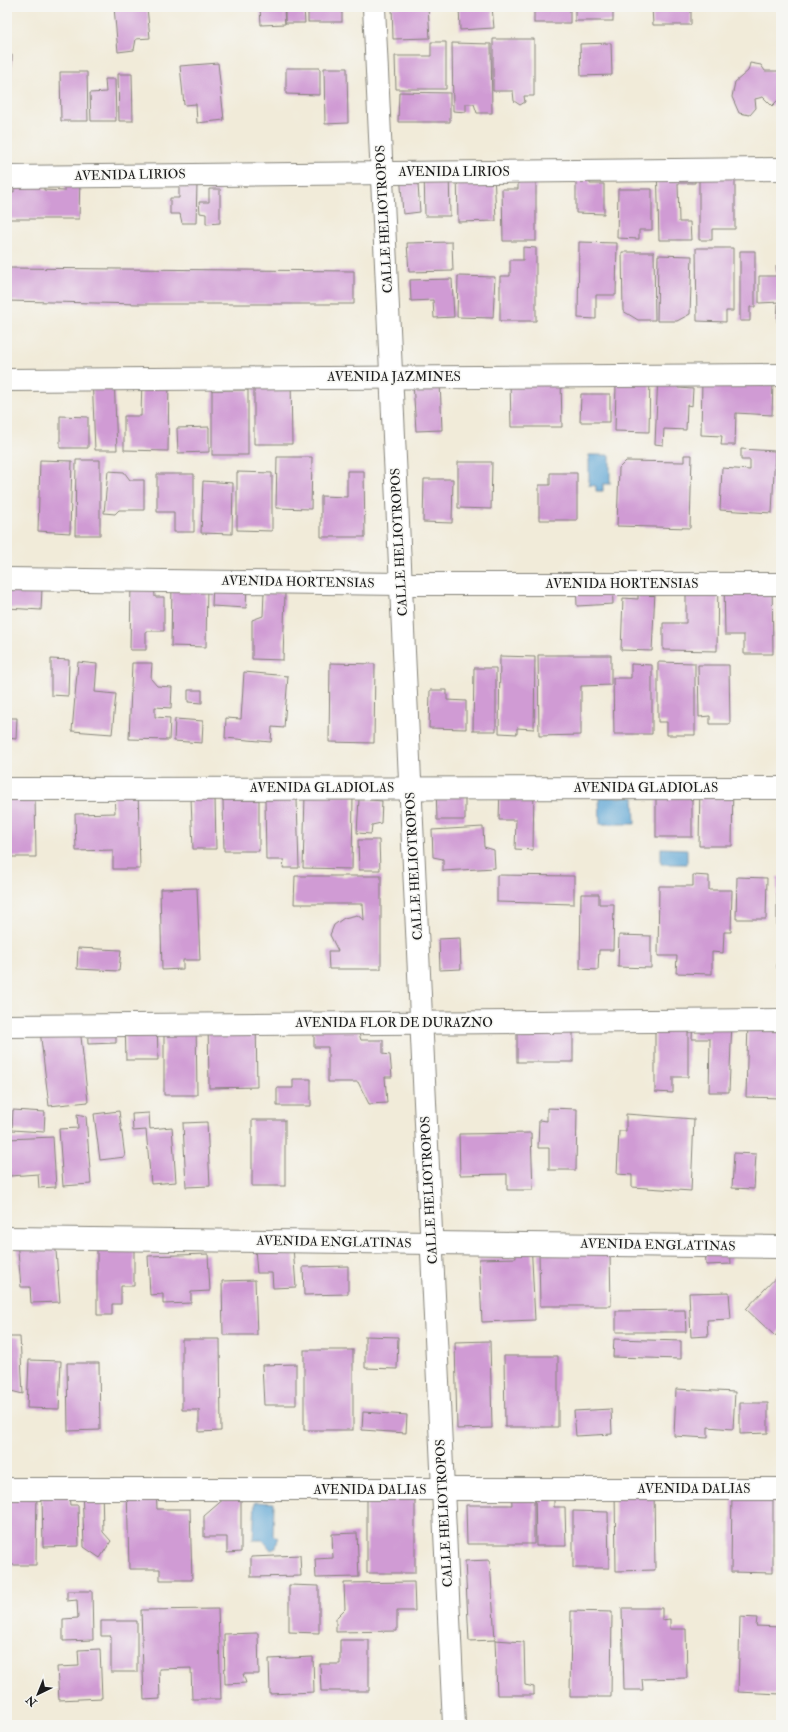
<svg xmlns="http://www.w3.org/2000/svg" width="788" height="1732" viewBox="0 0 788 1732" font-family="'IM FELL Double Pica',serif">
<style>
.water{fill:#5da5d4;stroke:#3c6078}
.building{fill:#d09bd4}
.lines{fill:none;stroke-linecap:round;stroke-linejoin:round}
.minor-casing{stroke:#86847a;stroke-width:24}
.minor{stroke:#fff;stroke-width:22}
.labels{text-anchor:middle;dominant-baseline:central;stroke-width:3;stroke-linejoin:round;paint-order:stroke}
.street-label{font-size:13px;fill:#1c1c1c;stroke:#f6f6f2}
</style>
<rect width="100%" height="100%" fill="#f6f6f2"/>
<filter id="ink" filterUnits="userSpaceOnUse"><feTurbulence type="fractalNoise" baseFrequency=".025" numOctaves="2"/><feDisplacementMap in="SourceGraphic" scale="8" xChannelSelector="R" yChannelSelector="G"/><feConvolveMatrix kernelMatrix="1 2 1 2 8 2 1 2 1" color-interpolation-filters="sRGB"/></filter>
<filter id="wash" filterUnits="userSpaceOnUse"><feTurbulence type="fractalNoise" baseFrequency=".012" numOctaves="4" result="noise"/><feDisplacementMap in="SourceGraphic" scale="16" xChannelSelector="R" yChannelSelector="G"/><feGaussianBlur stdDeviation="0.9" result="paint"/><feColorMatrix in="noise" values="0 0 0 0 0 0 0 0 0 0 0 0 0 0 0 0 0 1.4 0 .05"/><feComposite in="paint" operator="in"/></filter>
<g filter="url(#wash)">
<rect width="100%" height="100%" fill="#f1ebd9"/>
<!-- water -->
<g class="water">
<path d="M589,455H610V484H603V491H596V486L589,485Z"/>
<path d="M599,797H634L635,824H600Z"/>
<path d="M661,848L687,849V864H661Z"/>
<path d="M255,1502L274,1503L273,1535L278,1538L276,1548L271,1550L263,1540H253Z"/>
</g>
<g id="blocks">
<!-- building -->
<g class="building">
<path d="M114,7H147L150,38L136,39L134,50L118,52Z"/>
<path d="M260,7H284L285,24L261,25Z"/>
<path d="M285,7H304L305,23H285Z"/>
<rect x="308" y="7" width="34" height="15"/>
<path d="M392,7H428L430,38L393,39Z"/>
<path d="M459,7H492L494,28L460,30Z"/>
<rect x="534" y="7" width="36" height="16"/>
<rect x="575" y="7" width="38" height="14"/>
<path d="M652,7H691V25H653Z"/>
<path d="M493,39H534V96H524L525,102L520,105L514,101L513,91H493Z"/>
<path d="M431,42H446V89H396L395,56H431Z"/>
<path d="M452,43L491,44L492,113H477L474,104H466V112L453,111Z"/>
<path d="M611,43L612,75L581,76L580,44Z"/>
<path d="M7,55H12L11,87H7Z"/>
<path d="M218,63L224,120L197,123L196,104L184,105L180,66Z"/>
<path d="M750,63L761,65L765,71H781V97L772,106L763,97L755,99L756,108L750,115L739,113L732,97L735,82L748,71Z"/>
<path d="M286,68H320V95L286,94Z"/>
<path d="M324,68H347L348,123L325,124Z"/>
<path d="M60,72H87L88,121H61Z"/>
<path d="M118,74H132L133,121H119Z"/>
<path d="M105,79H115L116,121H91L90,93L106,92Z"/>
<path d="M399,92L450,93V122H398Z"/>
<path d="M695,162V183H678L679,222H690L691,240H659L657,163Z"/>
<path d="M699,166H735V229H712V240H699Z"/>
<path d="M424,170H449L450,216H425Z"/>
<path d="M494,170L496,221L458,222L457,171Z"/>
<path d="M417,171L420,212L403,214L400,172Z"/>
<path d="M14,172L44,173V190L65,191V172L80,173L79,219H7V191L14,192Z"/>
<path d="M576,172L590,173V184H604V214L576,213Z"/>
<path d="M518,176H536V241H503L502,189H518Z"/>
<path d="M179,184H197L196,223H182L180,214H170V198H179Z"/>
<path d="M209,189H220V223L206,224V214L200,213L199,202H209Z"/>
<path d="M618,189H652V230H639V239L617,238Z"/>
<path d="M452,242L453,271L409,272L407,243Z"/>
<path d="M579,242L617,243L616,295H596V319L578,318Z"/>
<path d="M523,247L536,248V321H500V276H510V260H523Z"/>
<path d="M696,248H733V311H726V322L697,321Z"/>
<path d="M740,251H755V307H750V321H740Z"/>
<path d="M622,252H654L655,320H638L623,311Z"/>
<path d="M658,255L692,256L690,314L677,321H657Z"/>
<path d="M776,266H781V302L759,303V276H777Z"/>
<path d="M7,268L354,271V304H140L7,301Z"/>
<path d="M458,276L495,277L493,318L457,317Z"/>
<path d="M452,279L454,317L434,318L433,300L411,301L410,280Z"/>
<path d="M778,304H781V322H777Z"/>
<path d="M650,374L649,432L615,431L616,384Z"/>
<path d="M658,374L678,375V388L693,389L692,406L687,405L686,430L664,429L663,445L655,444Z"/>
<path d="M92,375L114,376L117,450H95Z"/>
<path d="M291,377L292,444H254V385Z"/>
<path d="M142,379H169L168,451L124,450V416H141Z"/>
<path d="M561,379L562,427H511L510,380Z"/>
<path d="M702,379L773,382L772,415L736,413L735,445H721L722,436L701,435Z"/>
<path d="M440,381L442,430L416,431L413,382Z"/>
<rect x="212" y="390" width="36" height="65"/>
<path d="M581,394H610V422H580Z"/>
<path d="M60,416L88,417V448H60Z"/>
<path d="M209,427V452L178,453L177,428Z"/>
<path d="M741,449L775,451L772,513L720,510L722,468L750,470V460H741Z"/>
<path d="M684,455H692L690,528L617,526L619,468L626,461L684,462Z"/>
<path d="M277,457H312L311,509L276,508Z"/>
<path d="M40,460L72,461L70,533L38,531Z"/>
<path d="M76,460H100V535H75Z"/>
<path d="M458,462H492L491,509L458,508Z"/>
<path d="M108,471L124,472L130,480H144V510H119L115,514L104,513Z"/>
<path d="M347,471H364L365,537H321V496L347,497Z"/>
<path d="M237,472L272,473V531L237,530Z"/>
<path d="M550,473H577V520H539V485H550Z"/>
<path d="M157,474H194V532H174V512H157Z"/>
<path d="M424,479H453L452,523L423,522Z"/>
<path d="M203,481L233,483L232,534L201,533Z"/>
<path d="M686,576H718L717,651L663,650V623H686Z"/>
<path d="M772,578L773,654H744V635H725L724,579Z"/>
<path d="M612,580L613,604L577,606L576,581Z"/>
<path d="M131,581H154L155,597H164V631H146V650H130Z"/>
<path d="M213,583L247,585L246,608L212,606Z"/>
<path d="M172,584H207L206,647L171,646Z"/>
<path d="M7,586L42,588L41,610L7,608Z"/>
<path d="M638,590L655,591L652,651L621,650L623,598L638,599Z"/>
<path d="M264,592L285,593L283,660L252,659V620L263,616Z"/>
<path d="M538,655H611V685L581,686V735L539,736Z"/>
<path d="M500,656L535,657L534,729L517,728V734L499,733Z"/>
<path d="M51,659L69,660L68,696L51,695Z"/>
<path d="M78,662L97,664L95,692L116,694L112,734L72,731Z"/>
<path d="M658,662L695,663V735H667V722H658Z"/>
<path d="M132,663H152L151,679L157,686L172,687L171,708L155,707V717L170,718L169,740L129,739Z"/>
<path d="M330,663L375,664L374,743L329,742Z"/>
<path d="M631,664L652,665V734H614L613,678H631Z"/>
<path d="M698,665H729L730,724H710V716L699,717Z"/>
<path d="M474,668H496V731H473Z"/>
<path d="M244,672L288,676L284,728L272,727L271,742L225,738L226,718L241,719Z"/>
<path d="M188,690H202V703L188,702Z"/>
<path d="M430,690H447V700L466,701V729L429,728Z"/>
<path d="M7,718H17L16,739L7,738Z"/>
<path d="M175,719L203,721L202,743L174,741Z"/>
<path d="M700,783L733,784L732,846H699Z"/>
<path d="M436,785H465V820H437Z"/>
<rect x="656" y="785" width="36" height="52"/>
<path d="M500,786L534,787L533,850L515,849L516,820H499Z"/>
<path d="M114,790H138L140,869H113V850L76,851L75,814L115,813Z"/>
<path d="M35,795L36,857H7V796Z"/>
<path d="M305,795L353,796L352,869L303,868Z"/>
<path d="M215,797L216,849H193L191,798Z"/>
<path d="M297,799L299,868H283L284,860H266L265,800Z"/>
<path d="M359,799L382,801L381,823L372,825L371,834L357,833Z"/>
<path d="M223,800H259V851H224Z"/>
<path d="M483,827L484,847L494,850L495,868L443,871V859L433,857L432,830Z"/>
<path d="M358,840H379L380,870H359Z"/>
<path d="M497,875L574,876V904L497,902Z"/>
<path d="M693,875L709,876V890H732L731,932H724L723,953L712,952V974L676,973L677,956H658L659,886H693Z"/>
<path d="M295,876H381V969H329L328,951H338L330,935L334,925L344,918L357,915L364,920L363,904H294Z"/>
<path d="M737,877L767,878L766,919H736Z"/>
<rect x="777" y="877" width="4" height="91"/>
<path d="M197,888L200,960H183V969L162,970L160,889Z"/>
<path d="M581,894H599V904H614L613,950H599L598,970L580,969Z"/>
<path d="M619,935L651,936V968L618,967Z"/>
<path d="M460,938L461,969L440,970L439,939Z"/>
<path d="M78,948L121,950L119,971L77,969Z"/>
<path d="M116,1016V1043L88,1044L87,1017Z"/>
<path d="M79,1018L88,1102L49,1106L39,1022Z"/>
<path d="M157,1018L158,1060H126L125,1019Z"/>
<path d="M164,1018H196L197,1095H164Z"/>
<path d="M256,1018L257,1087L209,1088L208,1019Z"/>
<rect x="517" y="1018" width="56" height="44"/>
<path d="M693,1019L732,1021L729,1092H709L710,1039H692Z"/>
<path d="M314,1020L358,1030L361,1040H383V1054L390,1055L392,1077H385L387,1103L369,1104L358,1082H328V1047H314Z"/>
<path d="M748,1021L781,1022V1098L746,1097Z"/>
<path d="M655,1023H688V1077H673V1093L655,1092Z"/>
<path d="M293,1079H311V1106H277V1088H293Z"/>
<path d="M547,1108L577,1109L576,1170H549V1148H538L539,1120L547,1121Z"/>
<path d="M13,1110L45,1112L44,1132L12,1130Z"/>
<path d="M119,1111L125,1157L100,1160L94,1114Z"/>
<path d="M149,1113L150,1129L172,1127L176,1182L151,1184L146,1130L133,1131L132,1114Z"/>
<path d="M77,1114L86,1116L91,1184L63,1186L59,1129L78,1128Z"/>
<path d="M626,1114L694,1119L691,1191L632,1187V1175L617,1174L619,1131H626Z"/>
<rect x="252" y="1120" width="33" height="66"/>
<path d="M207,1122L210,1186L186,1187L183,1123Z"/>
<path d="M531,1133L533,1190H507V1174L460,1175L459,1134Z"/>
<path d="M53,1137L56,1187L39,1188L38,1174L10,1176L8,1139Z"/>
<path d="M734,1153L756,1154L754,1189L732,1188Z"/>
<path d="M55,1238L60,1302L31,1303L30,1287H21L17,1240Z"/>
<path d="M97,1240L134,1241V1286H121V1304H112V1315H97Z"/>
<path d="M531,1241L535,1320L482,1322L479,1259L516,1258L515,1242Z"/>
<path d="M730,1245L731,1264L706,1265L705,1246Z"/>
<path d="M293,1247L296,1287L273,1288L272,1273H257L255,1249Z"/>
<path d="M539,1253H610L611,1306H540Z"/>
<path d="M208,1254L210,1291L191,1292V1303L163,1304V1294L150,1295L148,1256Z"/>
<path d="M348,1266V1294L304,1295L303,1267Z"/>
<path d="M781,1272V1329L775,1336L746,1309Z"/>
<path d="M255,1280L257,1335H223L222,1281Z"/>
<path d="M729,1292L731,1319L707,1320L708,1336L691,1337L689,1293Z"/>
<path d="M685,1310L686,1332H616V1311Z"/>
<path d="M365,1336L398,1337L397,1369L365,1368Z"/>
<path d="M7,1337H20L23,1394L7,1390Z"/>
<path d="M182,1339H220L221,1431L199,1432V1410H182Z"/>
<path d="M614,1339L681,1341V1359L613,1357Z"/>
<path d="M490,1341L492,1428L457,1429L455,1342Z"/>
<rect x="304" y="1350" width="49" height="80"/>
<path d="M504,1356H558V1427H505Z"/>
<path d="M29,1360L61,1361L59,1409L27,1408Z"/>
<path d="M67,1363H99L100,1430L68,1431Z"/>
<path d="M296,1364V1405H264L262,1365Z"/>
<path d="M676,1389L735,1392L733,1429L708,1427V1438L674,1436Z"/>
<path d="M740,1403H768V1433L740,1434Z"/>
<path d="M611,1409L612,1434L576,1436L574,1411Z"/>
<path d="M363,1412L407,1415L406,1433L362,1430Z"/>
<path d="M7,1480L37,1491L36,1565H7Z"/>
<path d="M82,1485H102L103,1532L111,1541L100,1558L84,1547Z"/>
<path d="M156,1485L157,1509H190L192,1580H160V1569H129L127,1486Z"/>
<path d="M535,1488H554V1507H565L566,1546H536Z"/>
<path d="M615,1488H654L655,1570L616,1571Z"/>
<path d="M511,1489H534V1544H467L466,1505H512Z"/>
<path d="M233,1491H241V1552L227,1553V1537H204V1516Z"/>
<path d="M732,1491H773V1573L731,1572Z"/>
<path d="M42,1495H69L70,1505H78L79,1546L43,1547Z"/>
<rect x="367" y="1498" width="48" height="75"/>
<path d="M573,1511L608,1512L609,1568H573Z"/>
<path d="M357,1533L359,1577L316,1578L315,1559L333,1558L332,1534Z"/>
<path d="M300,1555L301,1576L251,1577V1557Z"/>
<path d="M490,1560L495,1640L469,1641L465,1561Z"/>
<path d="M414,1582L415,1611H397V1631L336,1632V1618L345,1609L344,1583Z"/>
<path d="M289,1585L319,1586V1633L289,1632Z"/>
<path d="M67,1591H92L93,1640L63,1641V1619L78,1618L77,1600L67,1601Z"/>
<path d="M622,1608H662V1620L670,1619V1629H686L687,1678L642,1679L643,1690H624Z"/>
<path d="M218,1609L221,1699H192L191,1668L159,1669L160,1699L144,1700L141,1610Z"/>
<path d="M571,1611L612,1612L611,1697H570Z"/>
<path d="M740,1617L757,1618L756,1626L781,1627V1694L738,1692Z"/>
<path d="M101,1621H137V1672H111V1636H101Z"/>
<path d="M258,1633L259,1674H243L246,1683L225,1684L224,1634Z"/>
<path d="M340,1640H369V1691H321L320,1664H340Z"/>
<path d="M495,1640L524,1642L525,1685L534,1687V1695H497Z"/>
<path d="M100,1649L102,1698L59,1700L57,1667L79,1666L78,1650Z"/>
<path d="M313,1657L314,1692L270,1694L269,1659Z"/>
</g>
</g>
</g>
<g filter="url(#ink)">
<use href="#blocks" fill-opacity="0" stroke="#86847a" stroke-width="1"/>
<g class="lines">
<defs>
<g id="minor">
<path d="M374,7L454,1725"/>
<path d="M7,177L781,169"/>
<path d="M7,380L781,375"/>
<path d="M7,579L401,584H781"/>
<path d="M7,789L781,788"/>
<path d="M7,1026L781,1020"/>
<path d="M7,1238L781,1247"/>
<path d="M7,1489H781"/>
</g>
</defs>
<!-- minor casing -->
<use href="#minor" class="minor-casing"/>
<!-- minor -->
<use href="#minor" class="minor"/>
</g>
</g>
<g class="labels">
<!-- street labels -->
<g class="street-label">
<text x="454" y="172">AVENIDA LIRIOS</text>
<text transform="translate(130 175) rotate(-1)">AVENIDA LIRIOS</text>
<text transform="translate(384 219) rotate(-93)">CALLE HELIOTROPOS</text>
<text x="394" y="377">AVENIDA JAZMINES</text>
<text transform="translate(399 542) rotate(-93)">CALLE HELIOTROPOS</text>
<text transform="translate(298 582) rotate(1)">AVENIDA HORTENSIAS</text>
<text x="622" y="584">AVENIDA HORTENSIAS</text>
<text x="322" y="788">AVENIDA GLADIOLAS</text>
<text x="646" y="788">AVENIDA GLADIOLAS</text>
<text transform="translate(414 866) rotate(-93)">CALLE HELIOTROPOS</text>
<text x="394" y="1023">AVENIDA FLOR DE DURAZNO</text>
<text transform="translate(429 1190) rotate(-93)">CALLE HELIOTROPOS</text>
<text transform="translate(334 1242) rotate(1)">AVENIDA ENGLATINAS</text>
<text transform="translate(658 1245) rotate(1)">AVENIDA ENGLATINAS</text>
<text x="694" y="1489">AVENIDA DALIAS</text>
<text x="370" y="1490">AVENIDA DALIAS</text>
<text transform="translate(444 1513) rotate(-93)">CALLE HELIOTROPOS</text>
</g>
</g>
<!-- margin -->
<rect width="788" height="1732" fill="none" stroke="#f6f6f2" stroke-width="24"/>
<!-- north arrow -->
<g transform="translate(38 1694) rotate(223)" stroke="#f6f6f2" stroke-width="3" paint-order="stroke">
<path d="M0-3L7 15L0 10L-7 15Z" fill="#1c1c1c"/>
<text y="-6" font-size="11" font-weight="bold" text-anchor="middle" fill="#1c1c1c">N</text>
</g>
</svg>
